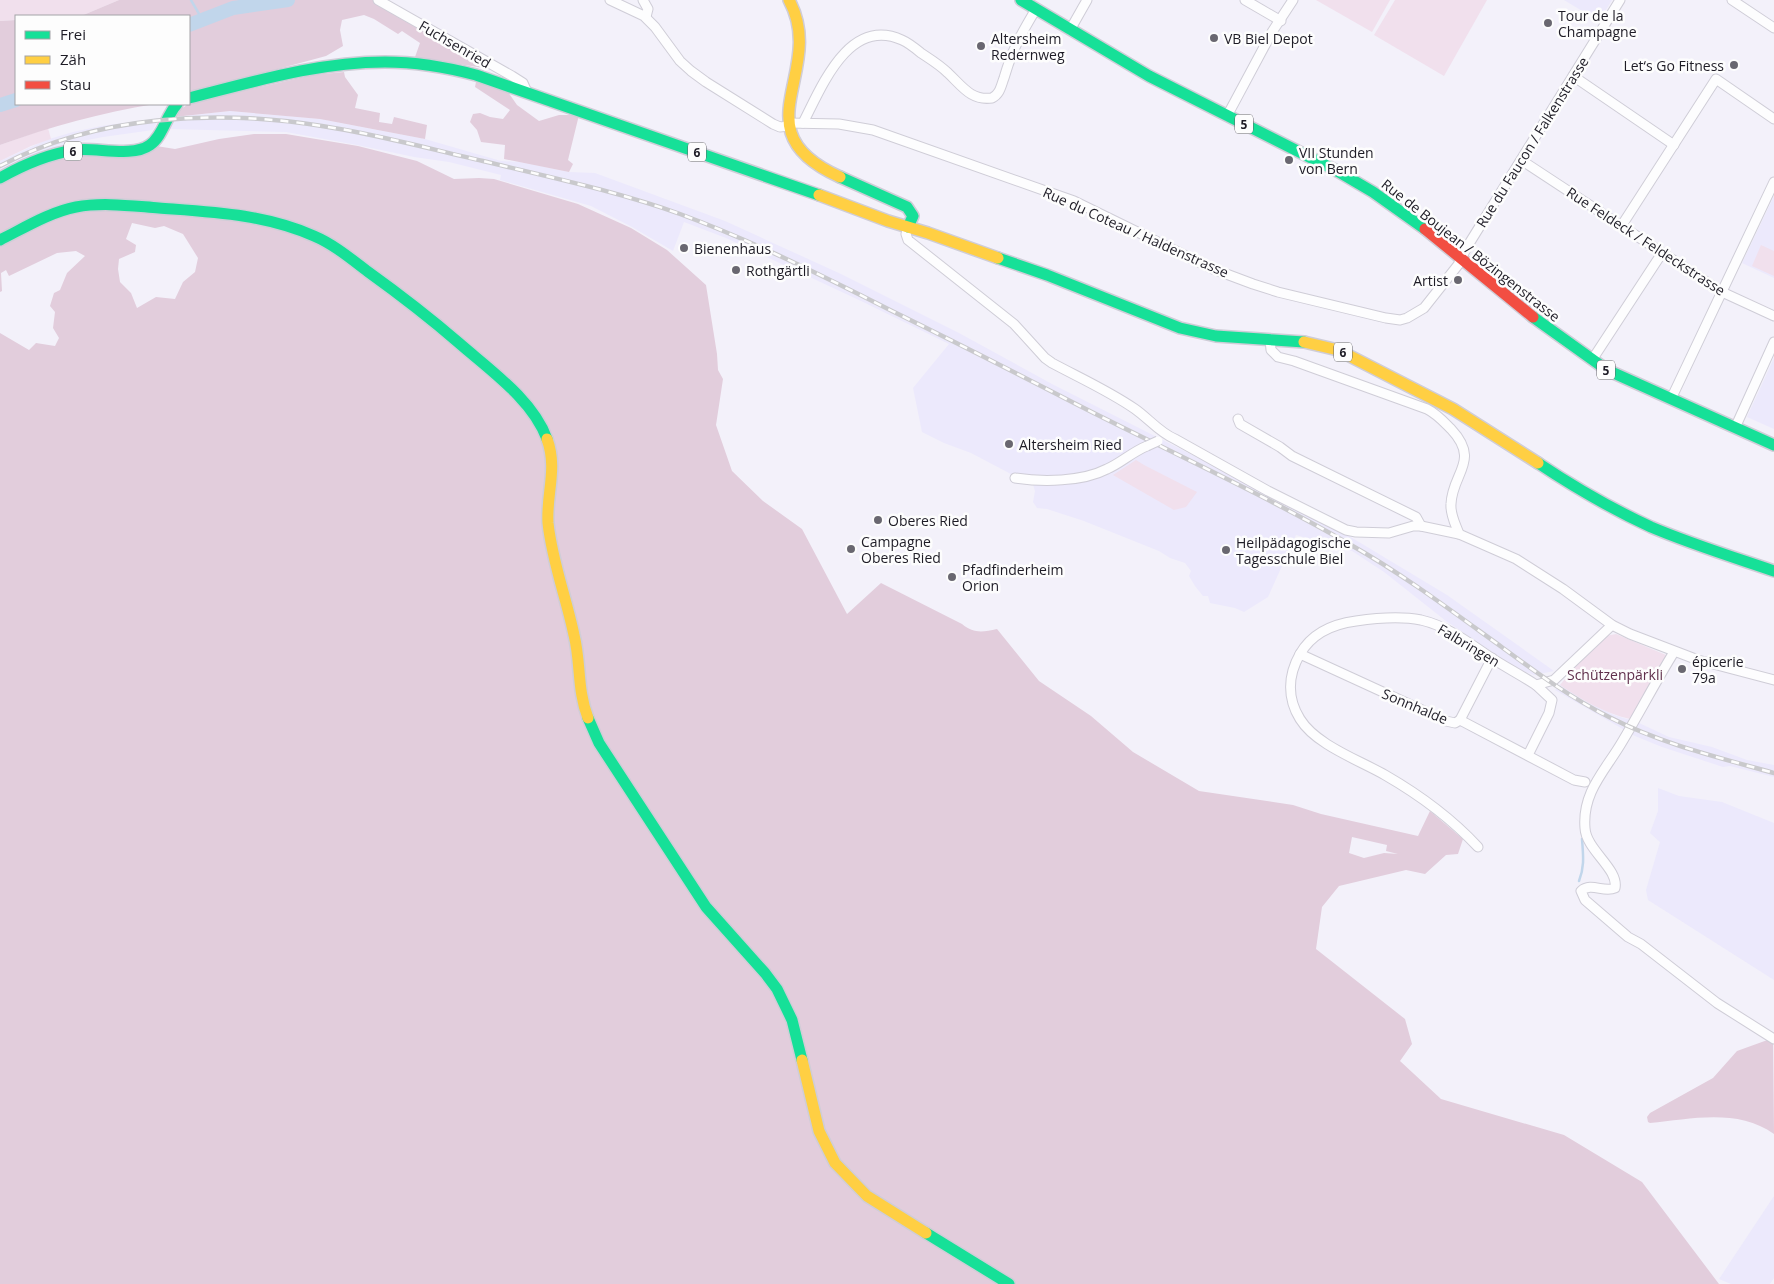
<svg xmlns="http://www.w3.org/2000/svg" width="1774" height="1284" viewBox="0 0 1774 1284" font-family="'Open Sans',sans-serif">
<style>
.built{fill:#ece9fc}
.green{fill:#f1e0ed}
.forest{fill:#e2cddc;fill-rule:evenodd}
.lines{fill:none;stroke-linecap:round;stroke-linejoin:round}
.stream{stroke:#c1d6eb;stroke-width:2.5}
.river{stroke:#c1d6eb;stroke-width:14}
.street-casing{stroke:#cfcdd7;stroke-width:11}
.fast-casing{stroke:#cfcdd7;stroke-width:14}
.slow-casing{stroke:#cfcdd7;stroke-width:14}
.jam-casing{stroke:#cfcdd7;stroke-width:14}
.street{stroke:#fdfdfe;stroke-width:9}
.fast{stroke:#16e098;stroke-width:11}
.slow{stroke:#ffcf43;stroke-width:11}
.jam{stroke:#f24e42;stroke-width:11}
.rail-casing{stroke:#c9c9cc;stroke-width:4.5}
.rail{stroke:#fdfdfd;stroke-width:2.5;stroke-dasharray:8;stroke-linecap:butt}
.street-bridge-casing{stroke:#cfcdd7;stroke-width:11;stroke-linecap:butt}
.street-bridge{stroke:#fdfdfe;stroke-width:9}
.poi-dot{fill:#696770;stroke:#fdfdfd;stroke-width:2}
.labels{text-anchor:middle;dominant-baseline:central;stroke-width:5;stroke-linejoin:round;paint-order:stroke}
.shield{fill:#fdfdfd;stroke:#616066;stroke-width:1}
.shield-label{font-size:12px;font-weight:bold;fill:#1e1c26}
.poi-label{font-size:14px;fill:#1e1c26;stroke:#fdfdfd;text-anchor:start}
.street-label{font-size:14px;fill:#1e1c26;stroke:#fdfdfd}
.park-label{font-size:14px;fill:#5f2f4b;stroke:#fdfdfd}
</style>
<rect width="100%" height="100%" fill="#f3f1fa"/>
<!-- built -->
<g class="built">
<path d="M1564,0H1612L1599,21Z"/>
<path d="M230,111L320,119L425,139L501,161L520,162L569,172L595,173L725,221L841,274L959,333L1052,384L1307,513L1354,539L1447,595L1554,671L1534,675L1518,669L1446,621L1384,572L1352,551L1296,535L1268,597L1244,612L1235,608L1210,603L1208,596H1203L1195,586L1189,576L1191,571L1185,563L1170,558L1159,551L1084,521L1047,509L1037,508L1033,502L1035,491L1032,481L1015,478L1009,473L971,453L944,443L922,432L913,388L949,344L861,301L726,238L684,222L673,251L632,227L591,206L500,180L501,175L449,162L414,157L357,145L286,132L169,129L174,117Z"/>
<path d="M159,118L153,130L103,137L62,145L0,170V161L46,140L73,132L101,126Z"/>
<path d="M1774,196V278L1742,263Z"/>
<path d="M1774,358V429L1747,417Z"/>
<path d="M1560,685L1587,702L1614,715L1637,722L1669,737L1712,747L1747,760L1774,765V777L1730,766L1723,767L1662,747L1635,736L1555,690Z"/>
<path d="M1658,788L1679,796L1722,802L1774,823V980L1648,900L1646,890L1660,842L1650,833L1658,811Z"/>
<path d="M1774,1196V1278L1770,1284H1731L1719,1279Z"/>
</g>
<!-- green -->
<g class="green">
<path d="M0,0H119L81,16H16V20L0,21Z"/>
<path d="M1316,0H1390L1372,32Z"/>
<path d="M1395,0H1487L1444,76L1374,35Z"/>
<path d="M48,128L51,139L31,146L0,161V145Z"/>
<path d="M1761,245L1774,251V276L1752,266Z"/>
<path d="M1136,460L1144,465L1197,492L1186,507L1174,510L1113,475Z"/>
<path d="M1616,634L1666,655L1630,719C1604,713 1582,700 1560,685L1600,637Z"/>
</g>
<!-- forest -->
<g class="forest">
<path d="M119,0H378L453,48L496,70L415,57L420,43L402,31L398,34L374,19L364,15L342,20L340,30L343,46L326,56L189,93V16H81Z"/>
<path d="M16,20V104H155C100,113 53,126 0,145V21Z"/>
<path d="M344,72L345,77L358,95L355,108L380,113L379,122L392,124L394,117L427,125L425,139L320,119L230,111L174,117L181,109L190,103L313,75Z"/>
<path d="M476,82L506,89L517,105L539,121L559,115H579L568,160L573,164L569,172L504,159L505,145L481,142L477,130L470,122L473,114L480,113L490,117L503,119L510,110L475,87Z"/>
<path d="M254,134H286L358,146L417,161L454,179L479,178L494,179L578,204L631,228L667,250L706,285L717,354L718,370L723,379L716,425L732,471L763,501L802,529L847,614L881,583L962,624C974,634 983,632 997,629L1039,681L1091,716L1133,752L1199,791L1293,805L1321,814L1418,836L1430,811L1463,839L1458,854L1446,855L1425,874L1406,870L1339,886L1322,907L1316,949L1405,1019L1412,1044L1400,1061L1441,1099L1564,1135L1642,1182L1719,1284H0V333L29,350L36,343L55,346L59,338L53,328L55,312L50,306L54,293L60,290L67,273L85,256L76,251L57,253L9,276L6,270L1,273L2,291L0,292V178L25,164L150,145L175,149L219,139ZM132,223L155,228L164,226L183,234L198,258L195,272L183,282L175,299L156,297L137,308L131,293L120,282L118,269L119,259L135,252L136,245L126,239ZM1352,837L1387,845L1386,851L1398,854L1384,853L1364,858L1349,853Z"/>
<path d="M1773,1038L1774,1134C1738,1108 1691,1119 1650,1123L1648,1122L1647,1117L1650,1113L1713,1078L1737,1051Z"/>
</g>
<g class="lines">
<!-- stream -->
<g class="stream">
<path d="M191,0L202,19"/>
<path d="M1579,881C1585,866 1583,854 1582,839"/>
</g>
<!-- river -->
<g class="river">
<path d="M189,25L233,8L288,0"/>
<path d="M0,105L16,100"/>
</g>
<defs>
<g id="street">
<path d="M378,0L512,76L523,83L527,92"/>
<path d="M610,0L644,16L655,27L680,61L691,71L706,82L773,124L780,127L789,126"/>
<path d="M643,0L648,9L646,17"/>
<path d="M1245,0L1281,21"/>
<path d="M1732,0L1774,28"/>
<path d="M1070,30L1087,0"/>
<path d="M1573,76L1674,145"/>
<path d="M1227,116L1272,32L1293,0"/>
<path d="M788,123L839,124L873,130L1074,201L1213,269L1253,284L1278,292L1386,318L1400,320L1407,318L1424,308L1458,265L1467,247L1620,0"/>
<path d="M803,123C822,86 849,16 902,40C909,43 915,48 921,53C930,59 940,65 948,73C962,86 971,101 992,98C1000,94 1001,86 1004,78C1012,50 1021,34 1036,9"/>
<path d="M1521,160L1722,292L1774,316"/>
<path d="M1622,225L1716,79L1774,119"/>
<path d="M908,227L906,234L908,240L1014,324L1045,358L1052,363C1080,378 1109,391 1135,409C1148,418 1160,433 1175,439L1268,491L1346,530L1356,532L1389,533L1413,526H1421L1459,534L1516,559L1563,589L1612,625L1630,634L1698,660L1774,680"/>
<path d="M1270,339L1271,350L1278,357L1294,361L1427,409C1437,414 1443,421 1451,429C1481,461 1452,473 1451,504C1450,515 1456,525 1459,534"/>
<path d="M1592,360L1662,253"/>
<path d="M1671,399L1774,182"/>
<path d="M1238,419L1240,424L1280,447L1292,456L1416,517L1421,526"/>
<path d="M1735,428L1774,342"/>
<path d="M1015,478C1042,482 1082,482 1107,469C1121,463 1132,452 1147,446"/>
<path d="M1674,652C1656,681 1640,712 1622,742C1605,771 1582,792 1585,828C1586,850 1619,869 1615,888C1604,893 1591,882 1581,891L1585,900L1628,937L1641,944L1717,1003L1774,1039"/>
<path d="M1300,654L1446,721L1455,723L1460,720L1574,780L1585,782"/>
<path d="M1460,720L1492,658"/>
<path d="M1528,755L1549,713L1552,700L1536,685"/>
<path d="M1478,847C1451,818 1418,794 1385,775C1359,760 1316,745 1300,719C1287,698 1288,675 1300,654C1312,633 1333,624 1356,621C1377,618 1400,616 1421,620C1447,626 1468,642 1490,657C1505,667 1521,675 1536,685L1554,680L1612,625"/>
</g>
<g id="fast">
<path d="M1021,0L1149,76L1339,172L1373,192L1425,229"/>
<path d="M189,98C253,82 318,62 385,62C416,62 446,67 476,75L819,195"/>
<path d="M840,177L907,207L913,216L908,227"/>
<path d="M0,178C23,165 48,154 75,150C96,147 132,158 150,145C163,136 166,116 177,104"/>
<path d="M0,240C24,228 50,212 76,207C103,202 132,206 159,208C212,212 264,214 314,236C333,244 350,258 367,271C399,294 429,317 459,343C490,370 533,400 547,439"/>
<path d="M998,258L1047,275L1180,328L1216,336L1304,342"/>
<path d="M1533,317L1607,370L1774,445"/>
<path d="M1538,463C1574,487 1612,509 1651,527C1691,544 1733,557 1774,571"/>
<path d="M588,718L599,743L706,907L765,973L777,989L792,1020L802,1060"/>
<path d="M926,1233L1009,1284"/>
</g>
<g id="slow">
<path d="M789,0C828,72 737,131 840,177"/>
<path d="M819,195L888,221L928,233L998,258"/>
<path d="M1304,342L1338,350L1453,409L1538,463"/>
<path d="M547,439C558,469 546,494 548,523C552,561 566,597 574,635C581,663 577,690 588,718"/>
<path d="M802,1060L819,1131L835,1163L867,1196L926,1233"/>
</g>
<path id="jam" d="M1425,229L1533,317"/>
</defs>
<!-- street casing -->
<use href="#street" class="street-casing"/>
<!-- fast casing -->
<use href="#fast" class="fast-casing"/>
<!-- slow casing -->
<use href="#slow" class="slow-casing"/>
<!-- jam casing -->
<use href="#jam" class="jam-casing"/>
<!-- street -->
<use href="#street" class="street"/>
<!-- fast -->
<use href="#fast" class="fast"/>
<!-- slow -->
<use href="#slow" class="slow"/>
<!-- jam -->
<use href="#jam" class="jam"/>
<defs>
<path id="rail" d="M0,166C96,115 216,109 322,126C376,134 430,149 483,161C549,177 616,191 680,214C753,241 823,276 892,311C953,341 1014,372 1074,403C1166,450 1261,493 1351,545C1404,575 1453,612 1503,648C1537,673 1571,698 1609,717C1662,744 1717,757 1774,773"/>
</defs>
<!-- rail casing -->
<use href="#rail" class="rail-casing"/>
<!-- rail -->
<use href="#rail" class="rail"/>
<defs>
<path id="street-bridge" d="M1147,446L1158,441"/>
</defs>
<!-- street-bridge casing -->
<use href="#street-bridge" class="street-bridge-casing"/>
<!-- street-bridge -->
<use href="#street-bridge" class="street-bridge"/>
</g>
<!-- markers -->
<g class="poi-dot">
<circle cx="1548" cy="23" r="5"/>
<circle cx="1214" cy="38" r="5"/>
<circle cx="981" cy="46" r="5"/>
<circle cx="1734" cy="65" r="5"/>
<circle cx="1289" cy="160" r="5"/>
<circle cx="684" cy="248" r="5"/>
<circle cx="736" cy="270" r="5"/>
<circle cx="1458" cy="280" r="5"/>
<circle cx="1009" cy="444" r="5"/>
<circle cx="878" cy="520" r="5"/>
<circle cx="851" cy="549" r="5"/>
<circle cx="1226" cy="550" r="5"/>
<circle cx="952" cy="577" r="5"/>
<circle cx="1682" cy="669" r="5"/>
</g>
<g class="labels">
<!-- shield labels -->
<g class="shield">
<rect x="1235" y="114.5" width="18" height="19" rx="4"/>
<rect x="64" y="141.5" width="18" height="19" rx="4"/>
<rect x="688" y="142.5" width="18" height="19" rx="4"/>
<rect x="1334" y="342.5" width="18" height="19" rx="4"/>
<rect x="1597" y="360.5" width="18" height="19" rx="4"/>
</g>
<g class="shield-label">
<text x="1244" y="124">5</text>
<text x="73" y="151">6</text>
<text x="697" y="152">6</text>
<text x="1343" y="352">6</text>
<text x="1606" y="370">5</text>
</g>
<!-- poi labels -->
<g class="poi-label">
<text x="1558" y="15">Tour de la<tspan x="1558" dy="16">Champagne</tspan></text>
<text x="991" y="38">Altersheim<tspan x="991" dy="16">Redernweg</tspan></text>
<text x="1224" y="38">VB Biel Depot</text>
<text x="1724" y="65" text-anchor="end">Let‘s Go Fitness</text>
<text x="1299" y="152">VII Stunden<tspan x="1299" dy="16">von Bern</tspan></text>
<text x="694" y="248">Bienenhaus</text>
<text x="746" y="270">Rothgärtli</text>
<text x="1448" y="280" text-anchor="end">Artist</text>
<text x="1019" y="444">Altersheim Ried</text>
<text x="888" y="520">Oberes Ried</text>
<text x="861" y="541">Campagne<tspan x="861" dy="16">Oberes Ried</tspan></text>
<text x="1236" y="542">Heilpädagogische<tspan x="1236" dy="16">Tagesschule Biel</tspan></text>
<text x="962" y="569">Pfadfinderheim<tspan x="962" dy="16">Orion</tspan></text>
<text x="1692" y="661">épicerie<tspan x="1692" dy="16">79a</tspan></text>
</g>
<!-- street labels -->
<g class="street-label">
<text transform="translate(455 44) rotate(30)">Fuchsenried</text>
<text transform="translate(1532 142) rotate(-58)">Rue du Faucon / Falkenstrasse</text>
<text transform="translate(1136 232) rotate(24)">Rue du Coteau / Haldenstrasse</text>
<text transform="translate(1646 241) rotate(33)">Rue Feldeck / Feldeckstrasse</text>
<text transform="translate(1471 250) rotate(38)">Rue de Boujean / Bözingenstrasse</text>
<text transform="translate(1469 645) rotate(31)">Falbringen</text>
<text transform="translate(1415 706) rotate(23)">Sonnhalde</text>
</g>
<!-- park labels -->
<g class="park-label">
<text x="1615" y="674">Schützenpärkli</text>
</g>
</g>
<!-- legend -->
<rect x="15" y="15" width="175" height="90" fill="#fdfdfd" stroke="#a4a3a7"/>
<rect x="25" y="31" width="25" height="8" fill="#16e098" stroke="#a4a3a7"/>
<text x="60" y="40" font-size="15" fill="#1e1c26">Frei</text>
<rect x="25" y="56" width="25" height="8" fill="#ffcf43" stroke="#a4a3a7"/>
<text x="60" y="65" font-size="15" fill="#1e1c26">Zäh</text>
<rect x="25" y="81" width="25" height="8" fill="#f24e42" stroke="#a4a3a7"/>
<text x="60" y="90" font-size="15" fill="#1e1c26">Stau</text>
</svg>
